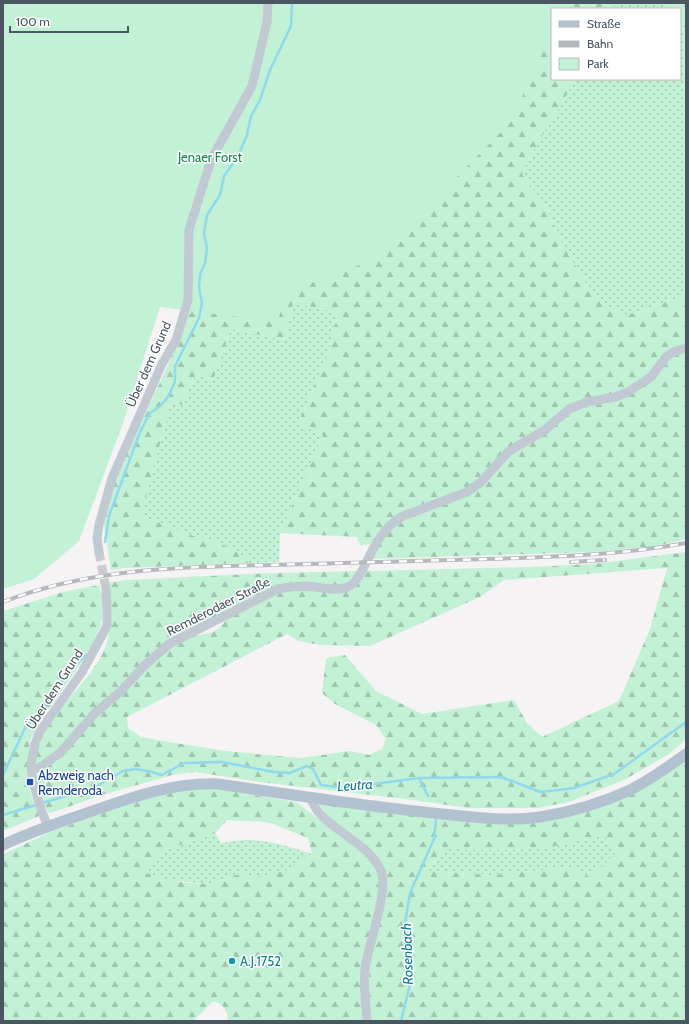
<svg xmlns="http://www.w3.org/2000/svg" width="689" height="1024" viewBox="0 0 689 1024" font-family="Cabin,sans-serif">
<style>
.grass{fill:url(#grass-dots)}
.forest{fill:url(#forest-firs);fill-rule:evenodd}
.park{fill:#c3f1d5}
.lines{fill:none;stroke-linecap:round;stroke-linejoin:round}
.stream{stroke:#90daee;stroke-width:2.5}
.tertiary-tunnel{stroke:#caccce;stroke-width:9;stroke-dasharray:9 4.5;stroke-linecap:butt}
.tertiary{stroke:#c1cad2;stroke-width:9}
.primary{stroke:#b3c2d1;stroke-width:11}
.rail-casing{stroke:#b5b8bd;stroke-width:4}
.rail{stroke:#fff;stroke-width:2.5;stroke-dasharray:8;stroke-linecap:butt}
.transit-dot{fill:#1a4fb4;stroke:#fff;stroke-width:1.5}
.culture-dot{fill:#0f9aa8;stroke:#fff;stroke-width:1.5}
.labels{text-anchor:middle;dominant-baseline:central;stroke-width:3;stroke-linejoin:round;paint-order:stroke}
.park-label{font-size:13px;fill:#17864f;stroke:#fff}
.street-label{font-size:13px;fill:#4a5661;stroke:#fff}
.transit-label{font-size:13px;fill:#164399;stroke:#fff;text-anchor:start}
.culture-label{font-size:13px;fill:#0d838f;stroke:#fff;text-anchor:start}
.water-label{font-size:14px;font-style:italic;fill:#0c7c9b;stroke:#fff}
</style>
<defs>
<pattern id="grass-dots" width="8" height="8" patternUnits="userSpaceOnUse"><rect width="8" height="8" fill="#c3f1d5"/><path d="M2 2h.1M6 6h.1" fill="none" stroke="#a0c6b0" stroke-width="1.8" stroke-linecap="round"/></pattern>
<pattern id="forest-firs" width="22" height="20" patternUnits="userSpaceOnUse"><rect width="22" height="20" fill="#c3f1d5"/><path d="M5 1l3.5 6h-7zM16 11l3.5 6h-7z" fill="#a0c6b0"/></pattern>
</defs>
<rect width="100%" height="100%" fill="#f5f3f3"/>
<!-- grass -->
<g class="grass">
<path d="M615,3H673L668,7L670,9H612Z"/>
<path d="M680,25L686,34V295L627,315L606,306L597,298L580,274L553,226L548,209L522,174L529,158L576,79H680Z"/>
<path d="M293,303L338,312L329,351L298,423L323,435L280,533L279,562L248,563L249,559L219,543L191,535L141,516L171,401L182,405L196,374L213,380L231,329L285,340Z"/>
<path d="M215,833L221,843C229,842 238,840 246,840C268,840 291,847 312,854L288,870L253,878L233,876L212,883H199L166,880L142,872L168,849Z"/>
<path d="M605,835L615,854L590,877L571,867L492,875L428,871C435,863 438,855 446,847L464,850L540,849Z"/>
</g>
<!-- forest -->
<g class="forest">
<path d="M276,3H615L612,9H552V79H576L529,158L522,174L548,209L553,226L580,274L597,298L606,306L627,315L686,295V345L649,375L627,390L576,403L473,485L402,514L373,543L360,546L359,542H358L357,537L280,533L323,435L298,423L329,351L338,312L293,303L285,340L231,329L213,380L196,374L182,405L171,401L141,516L191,535L219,543L249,559L248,563L124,568L111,570L104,525L114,481L168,365L180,337L193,301Z"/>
<path d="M673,3H686V34L680,25V9H670L668,7Z"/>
<path d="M686,351V539L656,546L593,552L371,559L376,549L397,523L458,498L509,455L577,408L616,400L674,355Z"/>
<path d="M686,552V739L669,754L624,780L569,802L538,808H468L406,799L260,782L195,772L172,775L102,795L57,811L49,813C42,802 32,783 40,770L155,658L190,635H200L210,633L218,629L224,623L227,617L287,589L338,591L365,571L531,567L594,564ZM667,568L650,629L619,701L542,737L527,723L514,700L422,714L376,691L345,655L326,658L322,693L335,704L376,725L386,739L382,749L369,755L350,751L300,758L226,751L163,741L141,737L128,728L127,717L287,634L299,641L320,645L370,646L480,597L504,580Z"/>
<path d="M358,571L347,585H295L176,638L48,760L36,764L35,762C37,753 38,742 42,735C59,703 97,676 107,642C112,623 108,602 107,583L126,580L249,574Z"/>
<path d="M99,585L103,602L101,625L94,640L77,669L42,718L30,741L27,770L30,791L39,816L3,831V611L63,592Z"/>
<path d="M686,760V1021H228C227,1010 224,1004 213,1001L193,1021H3V854L51,832L116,808L168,793L192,789H218L296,802L324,823L328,816L318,803L413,815L574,814ZM227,820L268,822L308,838L312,854L288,870L253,878L244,873C234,875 224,880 214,882C194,887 162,879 143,872L168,849L215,833ZM605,835L615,854L590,877L571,867L492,875L429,871C434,862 439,854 446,847L464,850L540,849Z"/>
</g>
<!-- park -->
<path class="park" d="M3,3H565L562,9H552V31L510,123L376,259L288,292L277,322L160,307L122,426L79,541L34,579L3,589Z"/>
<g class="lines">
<!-- stream -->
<g class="stream">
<path d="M105,542L109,516L140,432L150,413L159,407L168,397L175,382V366L199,318L202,303L199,288L200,275L205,263L207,248L204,234L207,215L220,195L224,176L238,156L247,135L251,116L260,100L270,70L291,26L292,3"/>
<path d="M3,775L24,730L51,698L67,674L87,654"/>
<path d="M419,778L428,796"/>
<path d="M3,815L95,787L123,771L136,769L152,772L162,775L184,763L222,762L274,772L290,773L307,766L313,769L321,785L343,788L419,778L501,777L541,792L574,788L614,774L686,722"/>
<path d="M401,1021L411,981L404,929L410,893L434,839L436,820"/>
</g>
<!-- tertiary-tunnel -->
<path class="tertiary-tunnel" d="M99,552L106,589"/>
<!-- tertiary -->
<g class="tertiary">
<path d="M99,552L97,538L99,525L112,478L162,364L176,340L188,300L189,230L211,160L252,86L267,22L268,3"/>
<path d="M32,770L42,766L61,752L95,713L120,692L144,666L169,644L278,589C287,587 296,586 306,586C318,587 336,592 348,587C359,582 367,560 373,549C380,536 390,523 403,516L467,492L481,482L507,453L516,447L545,430L569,409L587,402L615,397L628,392L651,377L666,357L673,352L686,348"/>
<path d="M311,797C316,826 368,839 381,871C389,891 368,945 365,969C363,986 366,1004 367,1021"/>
<path d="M48,827L41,809L33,782L31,764L35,744L40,731L82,672L107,626V607L106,589"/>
</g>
<!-- primary -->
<path class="primary" d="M3,845C28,833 55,824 81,815C125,800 170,782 218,784C293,795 368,807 443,814C476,817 508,822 540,817C571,812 602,803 630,790C650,780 668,767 686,754"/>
<defs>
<g id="rail">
<path d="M571,562L605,560"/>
<path d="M3,602C89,568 181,567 272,565C343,563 415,561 486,559C553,557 620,555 686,543"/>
</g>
</defs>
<!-- rail casing -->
<use href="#rail" class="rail-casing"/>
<!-- rail -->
<use href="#rail" class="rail"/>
</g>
<!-- markers -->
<rect class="transit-dot" x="26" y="778" width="8" height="8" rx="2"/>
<circle class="culture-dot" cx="232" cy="961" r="4"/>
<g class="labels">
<!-- park labels -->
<g class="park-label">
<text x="210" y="157">Jenaer Forst</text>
</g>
<!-- street labels -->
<g class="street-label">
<text transform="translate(148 364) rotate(-66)">Über dem Grund</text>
<text transform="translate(218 606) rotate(-27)">Remderodaer Straße</text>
<text transform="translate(54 689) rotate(-57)">Über dem Grund</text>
</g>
<!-- transit labels -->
<g class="transit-label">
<text x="38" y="775">Abzweig nach<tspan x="38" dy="15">Remderoda</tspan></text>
</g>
<!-- culture labels -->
<g class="culture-label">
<text x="240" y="961">A.J.1752</text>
</g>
<!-- water labels -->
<g class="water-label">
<text transform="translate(355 785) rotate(-4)">Leutra</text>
<text transform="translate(407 954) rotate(-92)">Rosenbach</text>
</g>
</g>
<!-- border -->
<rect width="689" height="1024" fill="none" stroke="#4a5661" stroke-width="8"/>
<!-- legend -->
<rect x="551" y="8" width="130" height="72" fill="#ffffff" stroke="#b7bbc0"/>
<rect x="559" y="21" width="20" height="6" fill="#b3c2d1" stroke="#b7bbc0"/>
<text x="587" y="28" font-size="12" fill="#4a5661">Straße</text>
<rect x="559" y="41" width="20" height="6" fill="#b5b8bd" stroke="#b7bbc0"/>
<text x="587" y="48" font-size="12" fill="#4a5661">Bahn</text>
<rect x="559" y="58" width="20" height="12" fill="#c3f1d5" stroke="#b7bbc0"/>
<text x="587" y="68" font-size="12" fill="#4a5661">Park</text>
<!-- scale -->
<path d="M10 26v6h118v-6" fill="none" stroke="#4a5661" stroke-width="2"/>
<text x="16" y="26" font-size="12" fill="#4a5661" stroke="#ffffff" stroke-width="3" paint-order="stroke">100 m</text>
</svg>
